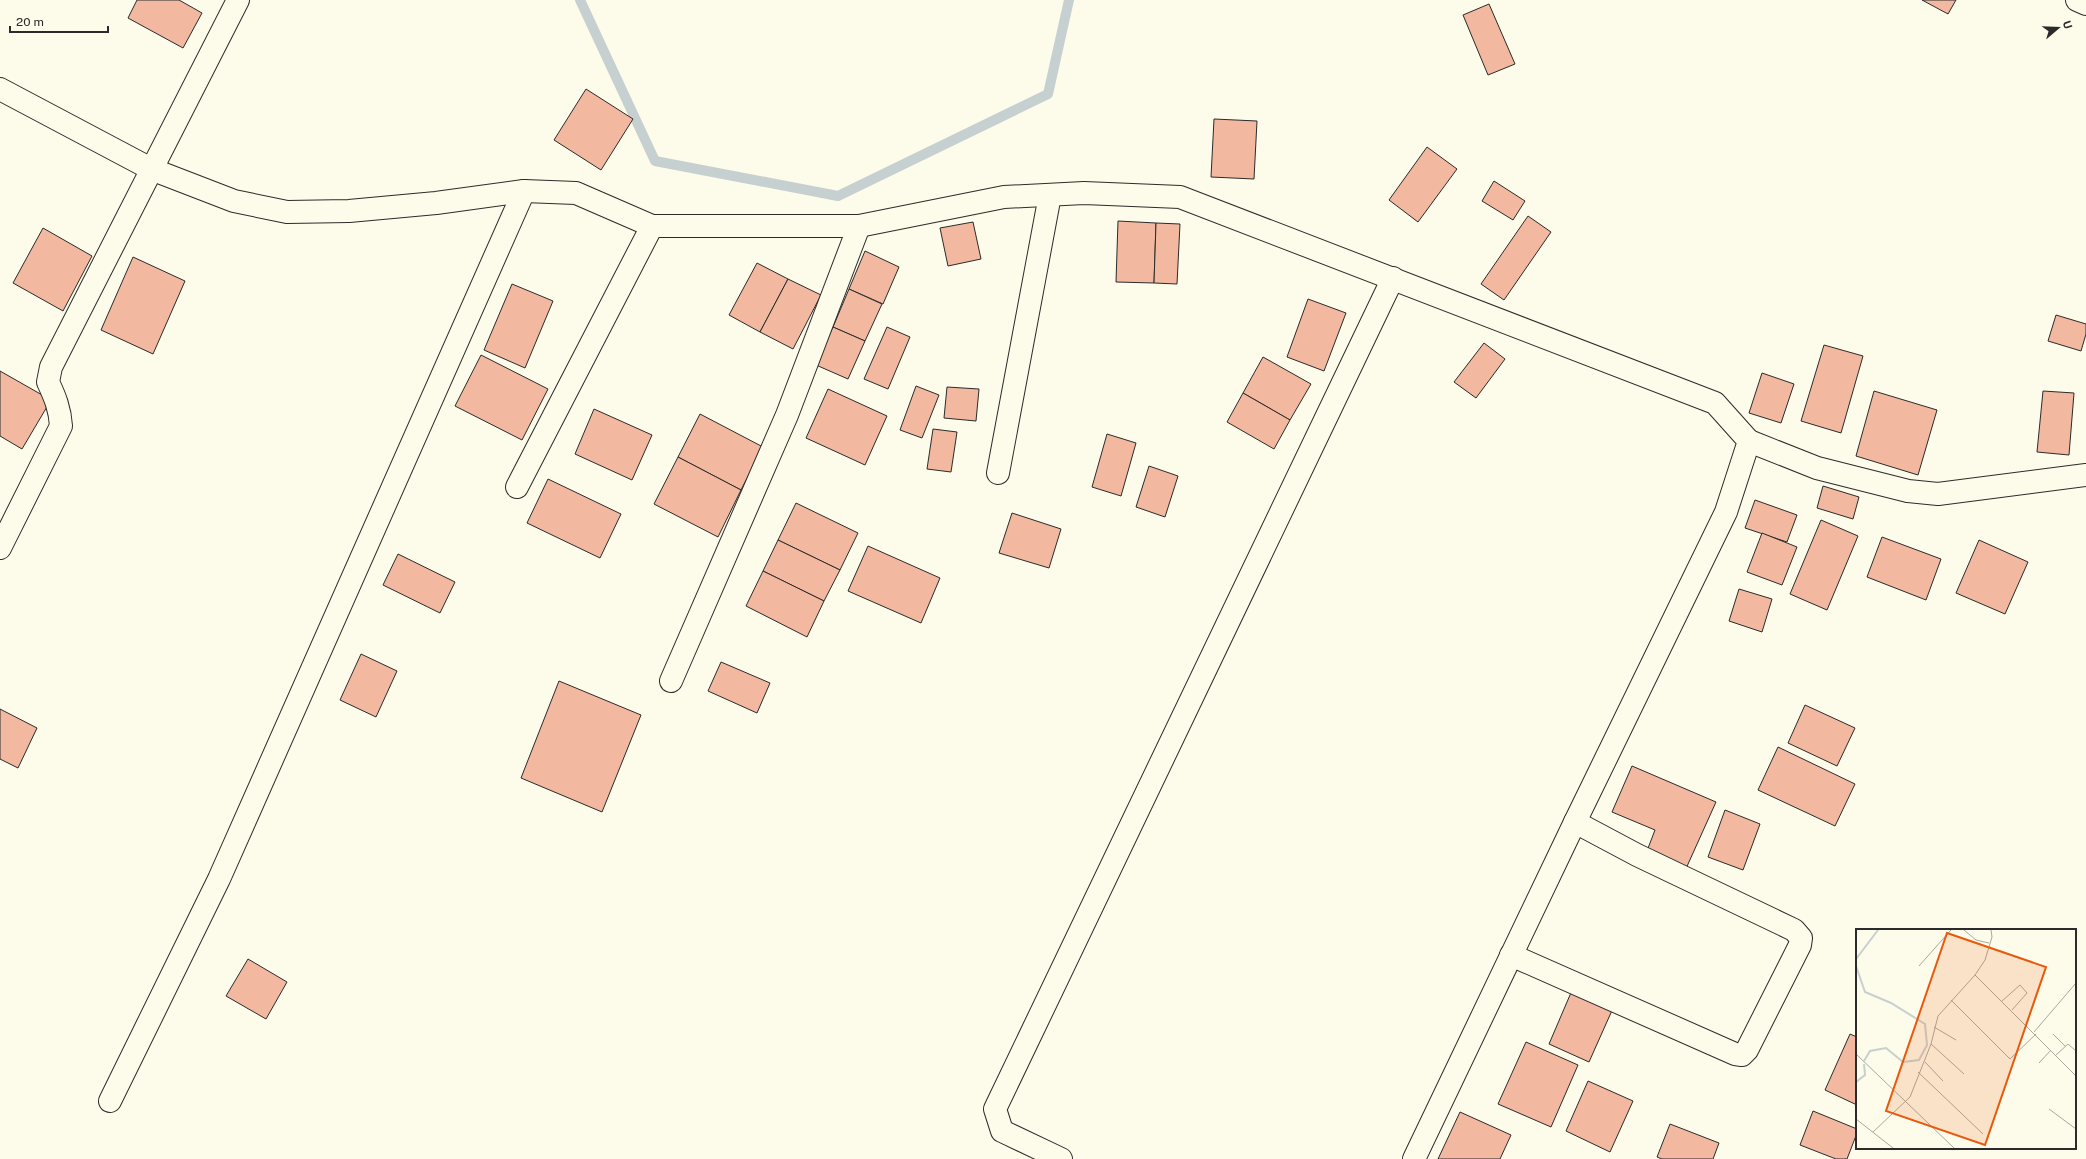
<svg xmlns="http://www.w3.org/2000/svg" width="2086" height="1159" viewBox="0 0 2086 1159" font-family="'Public Sans',sans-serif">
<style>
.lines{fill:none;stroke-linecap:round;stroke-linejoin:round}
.stream{stroke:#c7d0d0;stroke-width:10}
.building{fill:#f2b8a0;stroke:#2b2b2b}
.minor-casing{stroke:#2b2b2b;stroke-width:24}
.minor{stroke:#fdfbea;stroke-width:22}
.inset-river{fill:none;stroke:#c7d0d0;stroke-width:2}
.inset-road{fill:none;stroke:#a9a89e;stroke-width:1}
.view{fill:#e8590c;fill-opacity:0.15;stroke:#e8590c;stroke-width:2}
.inset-edge{fill:none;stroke:#2b2b2b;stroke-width:2}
</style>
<rect width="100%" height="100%" fill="#fdfbea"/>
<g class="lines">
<!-- stream -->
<path class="stream" d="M580,0L655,161L838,196L1048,94L1069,0"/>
</g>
<!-- building -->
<g class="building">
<path d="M137,0H179L202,13L183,48L128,18Z"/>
<path d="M1922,0H1956L1948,14Z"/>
<path d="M1489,4L1515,64L1488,75L1463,15Z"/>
<path d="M586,89L633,119L601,170L554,140Z"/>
<path d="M1214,119L1257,121L1254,179L1211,177Z"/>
<path d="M1427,147L1457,169L1418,222L1389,200Z"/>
<path d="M1494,181L1525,201L1513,220L1482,201Z"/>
<path d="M1528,216L1551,232L1504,300L1481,284Z"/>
<path d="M1118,221L1156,223L1154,283L1116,282Z"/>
<path d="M973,222L981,259L948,266L940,228Z"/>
<path d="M1156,223L1180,224L1177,284L1154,283Z"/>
<path d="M43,228L92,256L63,311L13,283Z"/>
<path d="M865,251L899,267L883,304L849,289Z"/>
<path d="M133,257L185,281L153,354L101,330Z"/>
<path d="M757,263L788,279L760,332L729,315Z"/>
<path d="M788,279L821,295L793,349L760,332Z"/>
<path d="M512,284L553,301L525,368L484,350Z"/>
<path d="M849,289L882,304L865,341L833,327Z"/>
<path d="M1308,299L1346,313L1324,371L1287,357Z"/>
<path d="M2056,315L2086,324V334L2081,351L2048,341Z"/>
<path d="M833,327L865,341L848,379L816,365Z"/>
<path d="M887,327L910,337L888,389L864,379Z"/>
<path d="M1484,343L1505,359L1476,398L1454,382Z"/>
<path d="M1824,345L1863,356L1841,433L1801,421Z"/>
<path d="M481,355L548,389L522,440L455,406Z"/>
<path d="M1263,357L1311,384L1290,420L1243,393Z"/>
<path d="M0,371L51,400L22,449L0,436Z"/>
<path d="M1762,373L1794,384L1781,423L1749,413Z"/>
<path d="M916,386L939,395L922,438L900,430Z"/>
<path d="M947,387L979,389L976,421L944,418Z"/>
<path d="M828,389L887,416L865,465L806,438Z"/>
<path d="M1874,391L1937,410L1918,475L1856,456Z"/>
<path d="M2043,391L2074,393L2069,455L2037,452Z"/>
<path d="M1243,393L1290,420L1274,449L1227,422Z"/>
<path d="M594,409L652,435L632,480L575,454Z"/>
<path d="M700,414L763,447L741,490L678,457Z"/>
<path d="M933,429L957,432L951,472L927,469Z"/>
<path d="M1107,434L1136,443L1121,496L1092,487Z"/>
<path d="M678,457L741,490L718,537L654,504Z"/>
<path d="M1149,466L1178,476L1165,517L1136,507Z"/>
<path d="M548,479L621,514L600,558L527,523Z"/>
<path d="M1823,486L1859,497L1853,519L1817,508Z"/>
<path d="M1755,500L1797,515L1787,542L1745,528Z"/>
<path d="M796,503L858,533L840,570L778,540Z"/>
<path d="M1012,513L1061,529L1049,568L999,553Z"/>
<path d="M1821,520L1858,536L1827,610L1790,594Z"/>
<path d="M1762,533L1797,547L1782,585L1747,572Z"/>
<path d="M1882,537L1941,559L1926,600L1867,577Z"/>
<path d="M778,540L840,570L824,601L763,571Z"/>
<path d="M1979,540L2028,562L2005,614L1956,593Z"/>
<path d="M868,546L940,578L921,623L848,591Z"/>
<path d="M398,554L455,582L440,613L383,585Z"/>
<path d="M763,571L824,601L807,637L746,606Z"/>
<path d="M1739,589L1772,599L1762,632L1729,621Z"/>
<path d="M361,654L397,671L376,717L340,700Z"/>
<path d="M721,662L770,683L757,713L708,691Z"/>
<path d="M559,681L641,715L602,812L521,778Z"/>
<path d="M1805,705L1855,728L1837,766L1788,743Z"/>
<path d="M0,709L37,728L18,768L0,759Z"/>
<path d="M1778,747L1855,784L1835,826L1758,790Z"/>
<path d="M1632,766L1716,802L1684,873L1645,856L1655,830L1612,812Z"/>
<path d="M1725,810L1760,824L1743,870L1708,857Z"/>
<path d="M248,959L287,982L266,1019L226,996Z"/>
<path d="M1573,988L1614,1006L1589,1062L1549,1044Z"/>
<path d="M1850,1034L1857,1037V1105L1825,1090Z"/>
<path d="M1526,1042L1578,1065L1551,1127L1498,1104Z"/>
<path d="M1588,1081L1633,1101L1610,1152L1566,1131Z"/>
<path d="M1813,1111L1857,1129V1133L1847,1159H1836L1800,1145Z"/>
<path d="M1460,1112L1511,1135L1500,1159H1438Z"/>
<path d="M1670,1124L1719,1143L1713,1159H1662L1657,1157Z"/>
</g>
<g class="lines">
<defs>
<g id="minor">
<path d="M2077,0L2086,4"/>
<path d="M0,89L151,169L234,201L287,212L349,211L436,203L524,191L576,193L652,226H859L787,415L671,681"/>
<path d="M859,226L1004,197L1084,193L1180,197L1715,403L1749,441L1726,512L1575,822L1414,1159"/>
<path d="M1749,441L1817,468L1908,491L1938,494L2086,475"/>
<path d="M998,473L1050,195"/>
<path d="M517,487L652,226"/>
<path d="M0,548L61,426C60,409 55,397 48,382L51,367L238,0"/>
<path d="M1511,955L1735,1054L1742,1055L1747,1050L1800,945L1801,938L1794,930L1637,855L1575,822"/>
<path d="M110,1101L219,879L524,191"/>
<path d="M1061,1159L1002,1131L995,1109L1393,278"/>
</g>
</defs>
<!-- minor casing -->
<use href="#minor" class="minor-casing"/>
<!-- minor -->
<use href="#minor" class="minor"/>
</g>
<!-- overview -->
<g transform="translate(1856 929)">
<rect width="220" height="220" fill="#fdfbea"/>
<path class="inset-river" d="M0,30L22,1M0,37L9,63L35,74L69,95L71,116L63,131L47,133L30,119L14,122L8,132M0,153L9,146L8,135"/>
<path class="inset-road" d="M108,1L120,11L133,14M63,37L95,1M119,46L129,31L136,8L135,1M95,71L154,130L180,105M146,72L164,56L171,64L156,81M78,98L100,111M178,103L220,54M197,105L209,117M75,115L82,87L119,46L220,147M0,125L98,219M200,126L212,115L220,122M69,133L87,152M183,134L195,121M62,143L127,205M193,180L220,200M0,190L37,219M17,203L54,168L75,115L108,145"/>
<path class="view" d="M91,4L190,38L129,216L30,182Z"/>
<rect width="220" height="220" class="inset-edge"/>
</g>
<!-- north arrow -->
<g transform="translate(2058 28) rotate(71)" stroke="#fdfbea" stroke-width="3" paint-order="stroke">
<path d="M0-3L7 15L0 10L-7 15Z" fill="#2b2b2b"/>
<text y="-6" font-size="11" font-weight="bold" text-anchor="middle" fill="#2b2b2b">U</text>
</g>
<!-- scale -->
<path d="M10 26v6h98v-6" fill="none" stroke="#2b2b2b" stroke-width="2"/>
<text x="16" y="26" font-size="12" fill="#2b2b2b" stroke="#fdfbea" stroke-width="3" paint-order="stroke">20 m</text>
</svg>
